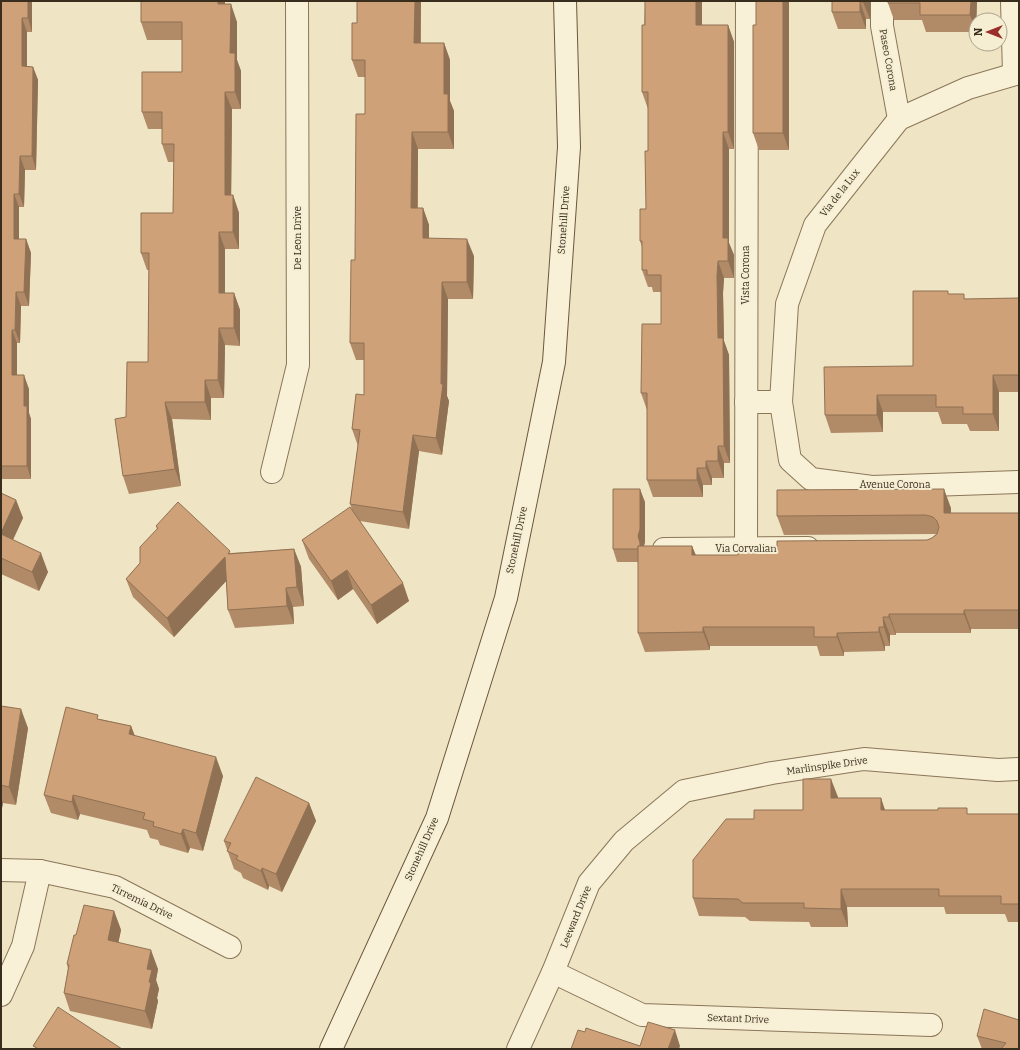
<svg xmlns="http://www.w3.org/2000/svg" width="1020" height="1050" viewBox="0 0 1020 1050" font-family="Bitter,serif">
<style>
.lines{fill:none;stroke-linecap:round;stroke-linejoin:round}
.street-casing{stroke:#8a7659;stroke-width:24}
.secondary-casing{stroke:#6b573d;stroke-width:24}
.street{stroke:#f9f1d7;stroke-width:22}
.secondary{stroke:#f9f1d7;stroke-width:22}
.wall{fill:#b18a67}
.shaded-wall{fill:#907154}
.building{fill:#cea178;stroke:#907154}
.labels{text-anchor:middle;dominant-baseline:central;stroke-width:4;stroke-linejoin:round;paint-order:stroke}
.street-label{font-size:10px;fill:#392d1e;stroke:#f6eed3}
</style>
<rect width="100%" height="100%" fill="#efe4c3"/>
<g class="lines">
<defs>
<g id="street">
<path d="M882,1V26L899,119"/>
<path d="M1012,1L1014,74"/>
<path d="M1019,73L968,88L899,119L815,225L787,304L781,402L790,460L811,479L872,487L1019,482"/>
<path d="M746,402H781"/>
<path d="M272,472L298,365L297,1"/>
<path d="M664,549L808,548"/>
<path d="M746,549L747,1"/>
<path d="M1,870L40,871L115,887L230,947"/>
<path d="M553,972L642,1015L931,1025"/>
<path d="M1,995L23,946L40,871"/>
<path d="M518,1049L553,972L589,883L624,841L684,791L772,773L864,759L998,770L1019,769"/>
</g>
<path id="secondary" d="M331,1049L437,818L506,598L554,362L569,147L565,1"/>
</defs>
<!-- street casing -->
<use href="#street" class="street-casing"/>
<!-- secondary casing -->
<use href="#secondary" class="secondary-casing"/>
<!-- street -->
<use href="#street" class="street"/>
<!-- secondary -->
<use href="#secondary" class="secondary"/>
</g>
<!-- wall -->
<g class="wall">
<path d="M1,1H32V32H27V66L33,67L38,80L36,170H25L24,207H19V239H26L31,253L29,306H21L20,343H17V375L29,389V413L31,419V479H1Z"/>
<path d="M357,1H421V43H444L450,60V101L454,111V149H418V208H423L429,225V238L474,256L473,299H448L447,396L449,401L442,455L419,451L409,529L360,521L409,601L377,624L353,589L338,600L309,559L302,540L352,510L350,504L358,446L352,429L364,395V360H356L350,343L355,260L365,114V77H358L352,60L357,23Z"/>
<path d="M645,1H702V25H728L734,42V149H729V243L734,255V278H724L723,293L724,341L729,355L730,463H724V478H712V485H703V497H653L647,480V410L641,393L661,324V292H653L652,287H648L642,270V247L640,241L646,209L648,151V109L642,92Z"/>
<path d="M756,1H789V150H759L753,133L756,25Z"/>
<path d="M832,1H870V19H866V29H838L832,12Z"/>
<path d="M977,1L976,32H926L922,20H894L888,3Z"/>
<path d="M225,4L237,22V60L241,71V109H232L231,195H233L239,213V249H225V293H234L240,310V346L225,345L224,398H211V420L172,419L181,486L129,494L123,476L126,417L148,362L149,270H147L141,253L173,213L174,162H168L162,144V129H148L142,112L182,72V40H147L141,22Z"/>
<path d="M950,294L966,299L1019,298V392H999V431H970L967,424H942L938,412H883V432L831,433L825,415L913,366Z"/>
<path d="M1,493L16,500L23,518L13,540L48,572L39,591L1,574Z"/>
<path d="M645,502V542L644,546H692L696,555H738L777,550L927,540L932,538L936,534H933L784,535L777,516L951,508V513H1019V629H971V633H896V635H890V646H885V651L844,652V656H820L817,646H710V650L645,652L638,633V562H617L613,549Z"/>
<path d="M156,526L231,553L294,549L301,567L304,606L293,607L294,624L235,628L228,610L226,581L174,637L133,597L126,579L140,563L157,529Z"/>
<path d="M1,706L28,728L16,805L3,803L2,808H1Z"/>
<path d="M100,719L131,726L135,736L223,776L203,851L190,848L188,853L160,845L158,840L150,838L147,830L80,814L78,820L51,813L44,795Z"/>
<path d="M838,797V798H881L885,810L969,814H1019V922H1008L1005,914H946L944,907H847L848,927H811L809,922L750,921L745,917L699,916L693,898L754,819L803,810Z"/>
<path d="M309,803L316,821L282,892L269,886L268,890L243,878L241,873L234,869L224,841Z"/>
<path d="M114,911L121,930L118,943L158,969L156,980L159,989L157,998L158,1001L152,1029L70,1011L64,993L68,969L67,964L76,935Z"/>
<path d="M1019,1020V1049H982L977,1036Z"/>
</g>
<!-- shaded-wall -->
<g class="shaded-wall">
<path d="M28,1H32V32L28,18Z"/>
<path d="M218,1H225V22L218,4Z"/>
<path d="M415,1H421L420,59L414,43Z"/>
<path d="M696,1H702V42L696,25Z"/>
<path d="M783,1H789V150L783,133Z"/>
<path d="M863,1H870V19L863,2Z"/>
<path d="M971,1H977L976,30L970,15Z"/>
<path d="M860,2L866,19V29L860,12Z"/>
<path d="M231,4L237,22V60L241,71V109L235,92L230,53Z"/>
<path d="M22,18L27,32V80L22,66Z"/>
<path d="M728,25L734,42V149L728,132Z"/>
<path d="M444,43L450,60V101L454,111V149L448,132L444,94Z"/>
<path d="M33,67L38,80L36,170L32,156Z"/>
<path d="M225,92L232,109L231,213L225,195Z"/>
<path d="M412,132L418,149L417,225L411,208Z"/>
<path d="M723,132L729,149V243L734,255V278L728,261L723,238Z"/>
<path d="M20,156L25,170L24,207L19,194Z"/>
<path d="M14,194L19,207V252L14,239Z"/>
<path d="M233,195L239,213V249L233,232Z"/>
<path d="M423,208L429,225V255L423,238Z"/>
<path d="M219,232L225,249V310L219,293Z"/>
<path d="M26,239L31,253L29,306L24,292Z"/>
<path d="M467,239L474,256L473,299L467,282Z"/>
<path d="M718,261L724,278L723,293L724,341L729,355L730,463L724,446L718,338L717,276Z"/>
<path d="M442,282L448,299L447,396L449,401L442,455L436,438L441,384Z"/>
<path d="M16,292L21,306L20,343L15,330Z"/>
<path d="M234,293L240,310V346L234,328Z"/>
<path d="M219,328L225,345L224,398L218,380Z"/>
<path d="M12,330L17,343V389L12,375Z"/>
<path d="M24,375L29,389V413L31,419V479L27,466L24,406Z"/>
<path d="M993,375L999,392V431L993,414Z"/>
<path d="M205,380L211,398V420L205,402Z"/>
<path d="M877,395L883,412V432L877,415Z"/>
<path d="M165,402L172,419L181,486L175,469Z"/>
<path d="M413,435L419,451L409,529L403,512Z"/>
<path d="M718,446L724,463V478L718,461Z"/>
<path d="M706,461L712,478V485L706,468Z"/>
<path d="M697,468L703,485V497L697,480Z"/>
<path d="M640,489L645,502V542L643,549H640L638,536Z"/>
<path d="M944,489L951,508V532L944,513Z"/>
<path d="M16,500L23,518L7,552L1,535V533Z"/>
<path d="M692,546L699,565L692,555Z"/>
<path d="M294,549L301,567L304,606L297,587Z"/>
<path d="M41,553L48,572L39,591L32,572Z"/>
<path d="M225,557L231,576L174,637L167,618Z"/>
<path d="M347,570L353,589L338,600L331,581Z"/>
<path d="M403,583L409,601L377,624L371,605Z"/>
<path d="M286,588L293,607L294,624L287,606Z"/>
<path d="M964,610L971,629V633L964,614Z"/>
<path d="M889,614L896,633V635L889,617Z"/>
<path d="M883,617L890,635V646L884,627Z"/>
<path d="M703,627L710,646V650L703,632Z"/>
<path d="M879,627L885,646V651L879,632Z"/>
<path d="M837,633L844,652V656L837,637Z"/>
<path d="M21,709L28,728L16,805L9,787Z"/>
<path d="M131,726L138,745L129,734Z"/>
<path d="M216,757L223,776L203,851L196,833Z"/>
<path d="M831,779L838,797V817L831,798Z"/>
<path d="M73,795L80,814L78,820L72,802Z"/>
<path d="M1,798L3,803L2,808L1,805Z"/>
<path d="M881,798L887,817L881,810Z"/>
<path d="M309,803L316,821L282,892L276,874Z"/>
<path d="M183,829L190,848L188,853L181,834Z"/>
<path d="M262,868L269,886L268,890L261,871Z"/>
<path d="M841,889L847,907L848,927L841,909Z"/>
<path d="M114,911L121,930L115,959L108,940Z"/>
<path d="M151,950L158,969L156,980L159,989L157,998L158,1001L152,1029L145,1011L149,982L147,969Z"/>
<path d="M675,1030L680,1046L679,1049H668Z"/>
</g>
<!-- building -->
<g class="building">
<path d="M1,1H28V18H22V66L33,67L32,156H20L19,194H14V239H26L24,292H16L15,330H12V375H24V406H27V466H1Z"/>
<path d="M141,1H218V4H231L230,53H235V92H225V195H233V232H219V293H234V328H219L218,380H205V402H165L175,469L123,476L115,419L126,417L127,362H148L149,253H141V213H173L174,144H162V112H142V72H182V22H141Z"/>
<path d="M357,1H415L414,43H444V94H448V132H412L411,208H423V238L467,239V282H442L441,384H443L436,438L413,435L403,512L350,504L360,430L352,429L356,394L364,395V343H350L351,260H355L356,114H365V60H352V23H357Z"/>
<path d="M645,1H696V25H728V132H723V238H728V261H718L717,276L718,338H723L724,446H718V461H706V468H697V480H647V393H641L642,324H661V275H647V270H642V241H640V209H646L645,151H648V92H642V25H645Z"/>
<path d="M756,1H783V133H753V25H756Z"/>
<path d="M832,1H863V2H860V12H832Z"/>
<path d="M888,1H971L970,15H920V3H888Z"/>
<path d="M913,291H948V294H964V299L1019,298V375H993V414H963V407H936V395H877V415H825L824,367L913,366Z"/>
<path d="M613,489H640V529L638,536L640,543V546H638V549H613Z"/>
<path d="M944,489V513H1019V610H964V614H889V617H883L884,627H879V632L837,633V637H814V627H703V632L638,633V546H692V555H738V550H777V541L927,540L932,538L937,534L939,527L937,521L933,517L926,515L777,516V490Z"/>
<path d="M1,493L16,500L1,533Z"/>
<path d="M178,502L230,551L228,554L294,549L297,587L286,588L287,606L228,610L225,557L167,618L126,579L140,563V547L158,528L156,526Z"/>
<path d="M350,507L403,583L371,605L347,570L331,581L302,540Z"/>
<path d="M1,534L41,553L32,572L1,558Z"/>
<path d="M1,706L21,709L9,787L1,785Z"/>
<path d="M66,707L98,715L97,719L131,726L129,734L216,757L196,833L183,829L181,834L153,826L154,822L143,819L145,813L73,795L72,802L44,795Z"/>
<path d="M256,777L309,803L276,874L262,868L261,871L236,859L238,856L227,851L231,843L224,841Z"/>
<path d="M803,779H831V798H881V810H938V808H967V814H1019V904H1001V896H939V889H841V909L804,908V903H743L738,899L693,898V860L726,819H754V810H803Z"/>
<path d="M84,905L114,911L108,940L151,950L147,969L152,970L149,982L151,983L145,1011L64,993L69,965L67,964L74,935H76Z"/>
<path d="M58,1007L122,1049H37V1048L33,1046Z"/>
<path d="M984,1009L1019,1020V1049H1001L1006,1043L977,1036Z"/>
<path d="M648,1022L675,1030L668,1049H571L578,1030L585,1032L586,1028L640,1046Z"/>
</g>
<g class="labels">
<!-- street labels -->
<g class="street-label">
<text transform="translate(888 60) rotate(80)">Paseo Corona</text>
<text transform="translate(840 193) rotate(-52)">Via de la Lux</text>
<text transform="translate(564 220) rotate(-86)">Stonehill Drive</text>
<text transform="translate(298 238) rotate(-90)">De Leon Drive</text>
<text transform="translate(746 275) rotate(-90)">Vista Corona</text>
<text x="895" y="485">Avenue Corona</text>
<text transform="translate(517 540) rotate(-78)">Stonehill Drive</text>
<text x="746" y="549">Via Corvalian</text>
<text transform="translate(827 766) rotate(-8)">Marlinspike Drive</text>
<text transform="translate(422 849) rotate(-66)">Stonehill Drive</text>
<text transform="translate(142 902) rotate(26)">Tirremia Drive</text>
<text transform="translate(576 917) rotate(-68)">Leeward Drive</text>
<text transform="translate(738 1019) rotate(2)">Sextant Drive</text>
</g>
</g>
<!-- border -->
<rect width="1020" height="1050" fill="none" stroke="#392d1e" stroke-width="4"/>
<!-- north arrow -->
<g transform="translate(988 32) rotate(270)"><circle r="19" fill="#f6eed3" stroke="#aaa18b"/>
<path d="M0-3L7 15L0 10L-7 15Z" fill="#9a2e28"/>
<text y="-6" font-size="11" font-weight="bold" text-anchor="middle" fill="#392d1e">N</text>
</g>
</svg>
